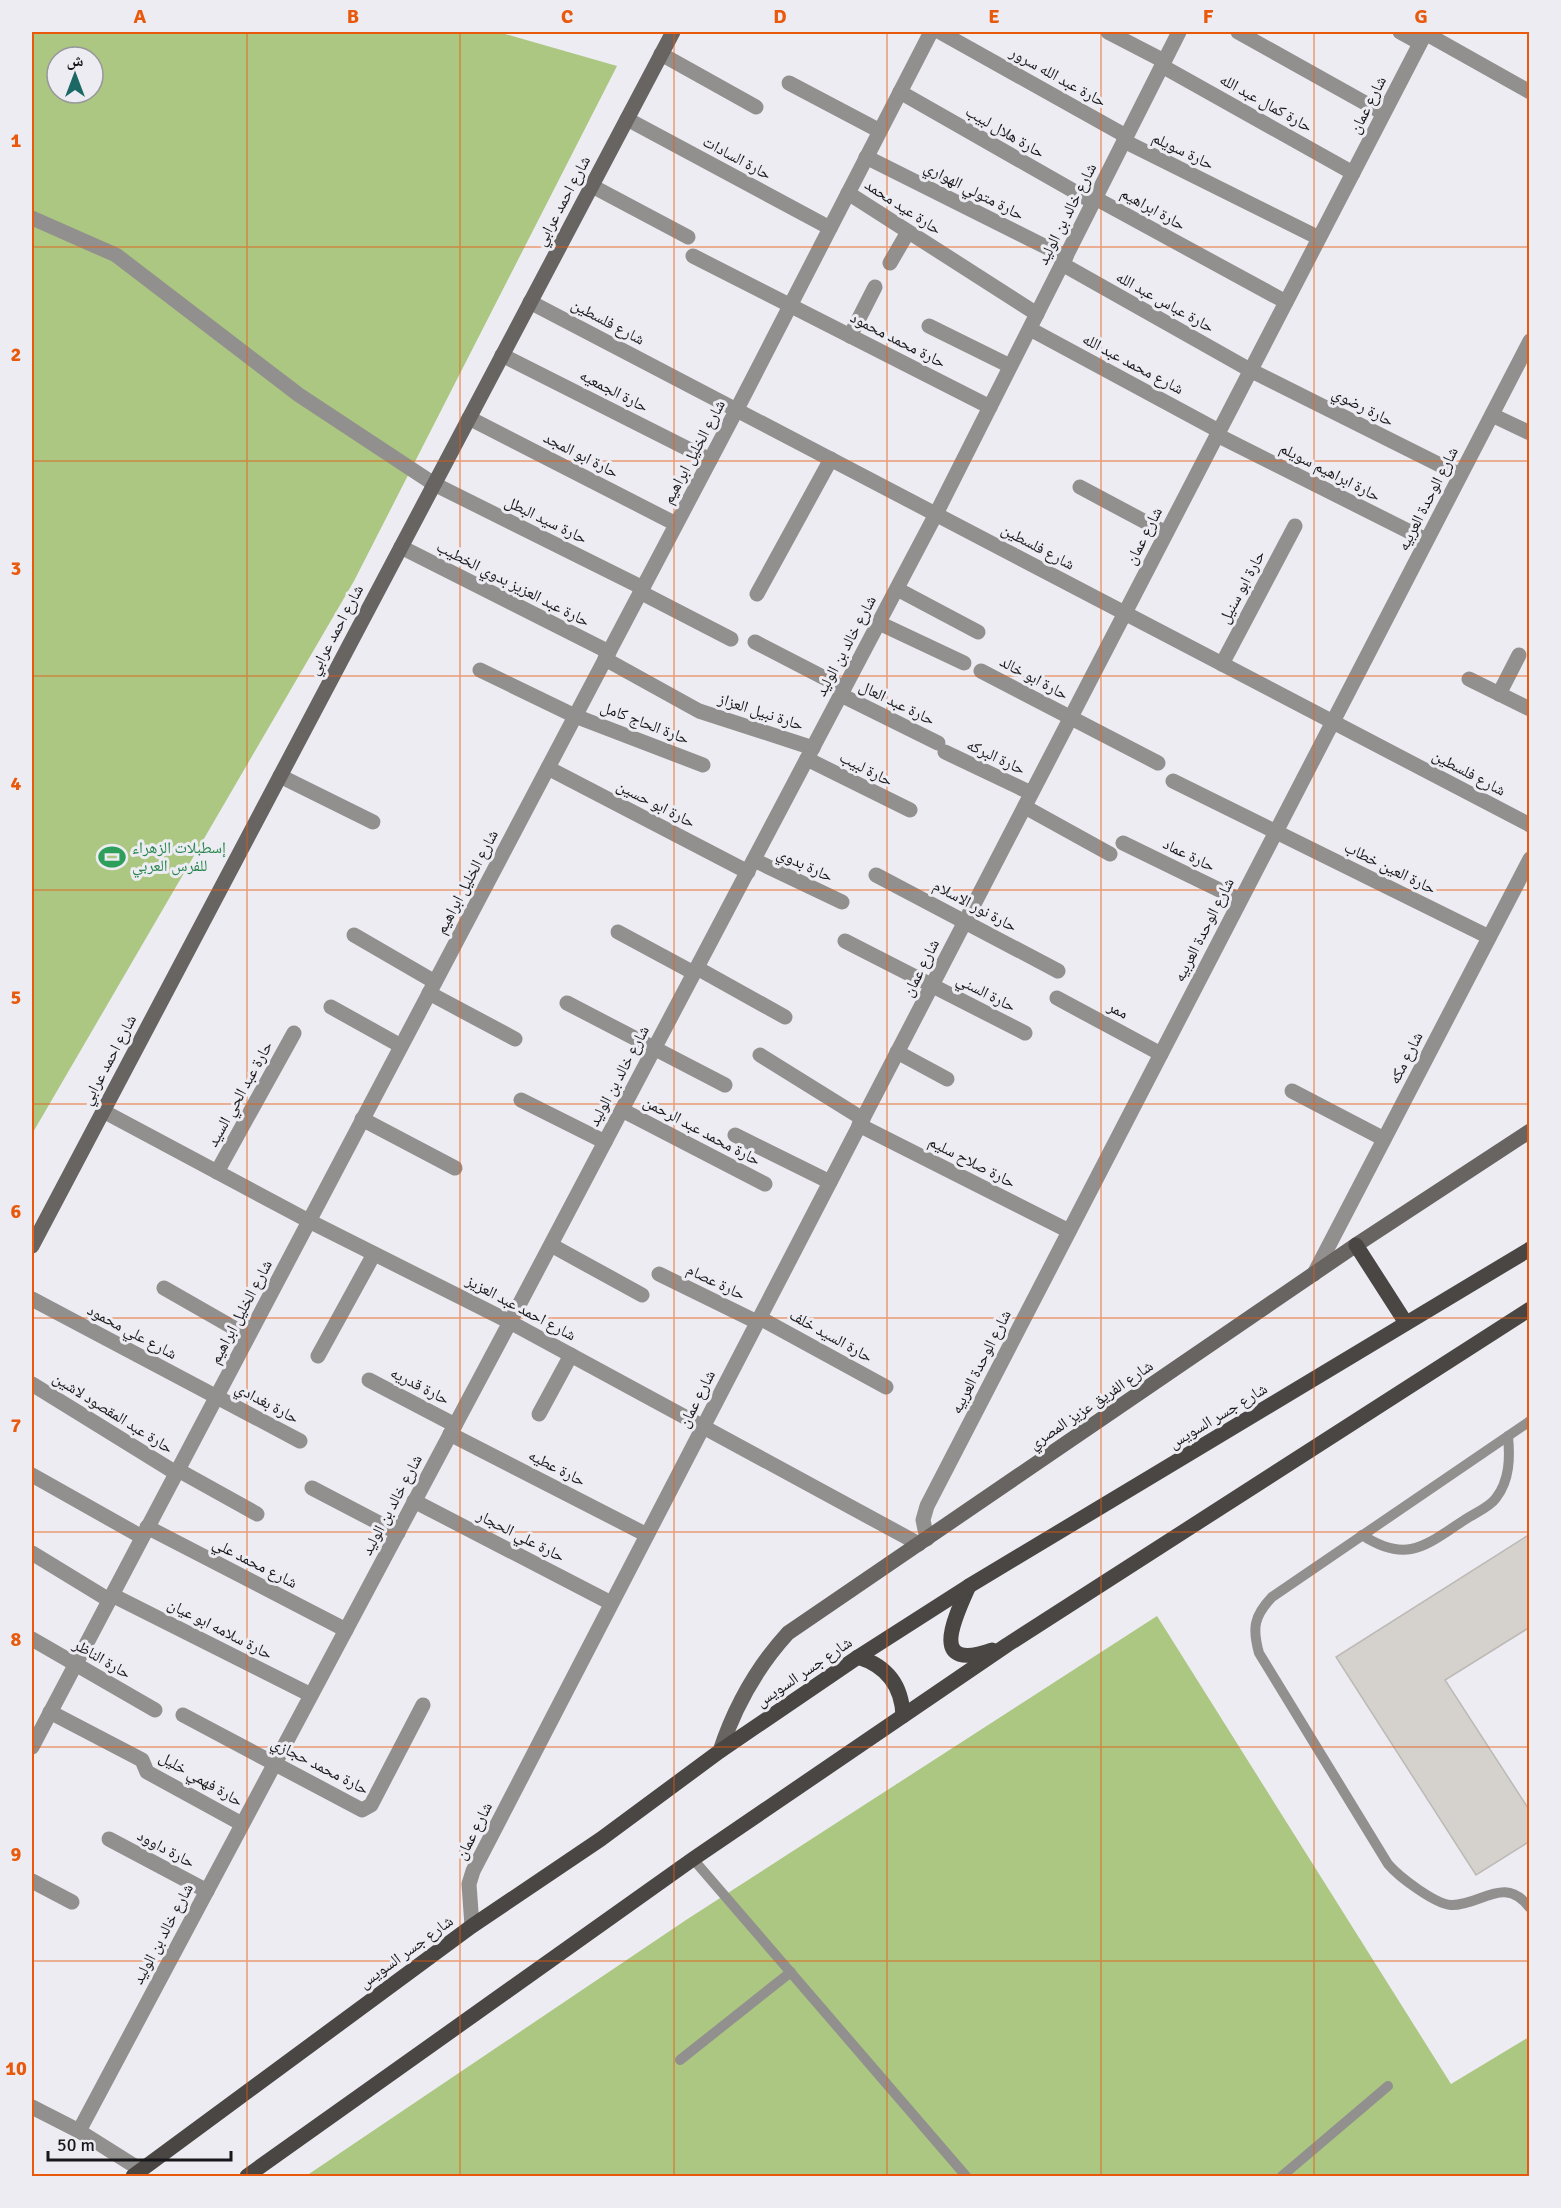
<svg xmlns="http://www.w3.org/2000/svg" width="1561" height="2208" viewBox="0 0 1561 2208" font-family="Signika,'Noto Naskh Arabic',sans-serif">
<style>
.green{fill:#abc781;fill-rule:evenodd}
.building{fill:#d5d2cd;stroke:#bdb9b5;stroke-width:1.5}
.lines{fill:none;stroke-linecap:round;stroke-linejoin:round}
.lane{stroke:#92908e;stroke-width:10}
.street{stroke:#92908e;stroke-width:15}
.secondary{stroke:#676462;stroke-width:15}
.primary{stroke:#494643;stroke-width:15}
.grid{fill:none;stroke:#e8590c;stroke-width:1.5;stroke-opacity:0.55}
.labels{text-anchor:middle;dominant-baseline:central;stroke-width:6;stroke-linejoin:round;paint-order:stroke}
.street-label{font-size:16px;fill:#18181a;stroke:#ececf2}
.leisure-label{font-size:16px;fill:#27864d;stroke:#ececf2;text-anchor:start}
.neatline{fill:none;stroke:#e8590c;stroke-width:2}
.grid-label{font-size:20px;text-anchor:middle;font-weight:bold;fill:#e8590c}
</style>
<rect width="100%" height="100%" fill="#ececf2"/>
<!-- green -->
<g class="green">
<path d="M32,32H498L617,66L354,581L32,1134ZM57,57H93V93H57Z"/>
<path d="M1157,1616L1451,2084L1529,2037V2176H306L686,1920Z"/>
</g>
<!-- building -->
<path class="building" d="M1530,1534V1627L1445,1680L1530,1811V1841L1476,1875L1336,1657Z"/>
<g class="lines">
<!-- lane -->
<g class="lane">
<path d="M1530,1421L1272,1597C1254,1616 1252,1628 1259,1653L1388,1864C1399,1877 1435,1904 1451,1905C1481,1906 1504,1874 1530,1908"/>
<path d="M1362,1535C1408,1565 1427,1544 1466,1519C1475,1513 1490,1507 1496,1498C1510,1480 1510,1457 1508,1436"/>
<path d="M693,1859L966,2176"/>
<path d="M680,2060L791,1972"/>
<path d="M1282,2176L1388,2086"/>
</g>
<!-- street -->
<g class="street">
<path d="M940,32L1126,136"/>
<path d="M1108,32L1164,61"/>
<path d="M1238,32L1383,113"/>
<path d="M1400,32L1420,43"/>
<path d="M1425,33L1530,92"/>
<path d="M661,54L756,107"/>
<path d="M1162,66L1353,173"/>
<path d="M789,83L880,131"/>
<path d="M900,92L1093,202"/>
<path d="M627,119L830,228"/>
<path d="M1124,141L1319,238"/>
<path d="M866,157L1066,257"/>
<path d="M592,186L688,237"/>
<path d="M848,193L1037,314"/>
<path d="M1095,198L1286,302"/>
<path d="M32,218L116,255L299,395L434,484L643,588"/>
<path d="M693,256L990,407"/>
<path d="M890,263L908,232"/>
<path d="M1062,264L1250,370L1460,475"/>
<path d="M530,302L1530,825"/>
<path d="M929,326L1010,366"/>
<path d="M1030,329L1219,431"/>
<path d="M850,336L875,287"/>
<path d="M502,355L710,460"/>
<path d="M1492,415L1530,433"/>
<path d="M469,418L676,524"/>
<path d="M1217,435L1426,540"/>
<path d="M1080,487L1166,533"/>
<path d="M401,547L609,652"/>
<path d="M897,589L978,632"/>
<path d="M640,592L731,639"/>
<path d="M757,594L831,459"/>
<path d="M879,623L964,663"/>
<path d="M755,642L844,688"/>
<path d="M605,659L699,711L813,748"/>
<path d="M1222,664L1295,526"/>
<path d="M480,670L575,716L703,765"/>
<path d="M981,671L1158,763"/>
<path d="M1469,679L1530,709"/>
<path d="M1499,694L1519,655"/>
<path d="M841,695L938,743"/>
<path d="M945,752L1031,793"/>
<path d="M807,759L910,810"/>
<path d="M548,768L748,872"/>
<path d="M280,776L373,822"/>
<path d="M1173,781L1489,937"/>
<path d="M1025,807L1110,854"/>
<path d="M1123,843L1240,900"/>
<path d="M754,860L842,902"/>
<path d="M876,875L1058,971"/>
<path d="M618,932L694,973"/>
<path d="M354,935L435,982"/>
<path d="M845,941L1025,1033"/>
<path d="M697,968L785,1017"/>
<path d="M429,993L515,1039"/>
<path d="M1057,998L1161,1054"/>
<path d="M567,1003L725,1085"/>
<path d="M331,1007L401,1046"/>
<path d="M897,1052L947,1079"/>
<path d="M760,1055L863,1119"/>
<path d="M1292,1091L1384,1139"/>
<path d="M521,1100L605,1142"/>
<path d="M622,1110L765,1184"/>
<path d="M103,1111L309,1221L510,1322L919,1544"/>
<path d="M362,1119L455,1168"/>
<path d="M859,1125L1069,1231"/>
<path d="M735,1135L830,1182"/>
<path d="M217,1172L294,1033"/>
<path d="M551,1245L642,1295"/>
<path d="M659,1274L757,1322"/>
<path d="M1314,1274L1530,859"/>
<path d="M164,1288L248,1336"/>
<path d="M32,1299L300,1441"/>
<path d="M760,1318L886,1387"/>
<path d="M318,1356L374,1254"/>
<path d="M369,1380L455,1425"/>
<path d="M32,1384L176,1473"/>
<path d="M539,1414L571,1355"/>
<path d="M450,1434L647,1535"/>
<path d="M178,1470L257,1514"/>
<path d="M32,1475L142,1537"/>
<path d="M312,1488L398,1533"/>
<path d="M414,1501L611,1603"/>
<path d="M147,1527L346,1630"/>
<path d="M927,1539L923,1520L927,1506L1530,341"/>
<path d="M32,1553L109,1600"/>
<path d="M112,1595L311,1695"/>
<path d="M32,1639L155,1710"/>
<path d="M50,1712L142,1760L147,1772L242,1824"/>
<path d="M183,1715L362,1810L371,1805L423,1705"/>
<path d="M32,1747L737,409L931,32"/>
<path d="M109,1839L207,1891"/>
<path d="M32,1881L72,1902"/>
<path d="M472,1926L469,1884L473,1871L1426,32"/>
<path d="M32,2107L79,2131L141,2170"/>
<path d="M79,2131L510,1322L936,514L1179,32"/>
</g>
<!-- secondary -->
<g class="secondary">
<path d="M32,1246L673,32"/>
<path d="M720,1751C735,1706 756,1668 788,1633L1356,1245L1530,1131"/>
</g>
<!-- primary -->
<g class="primary">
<path d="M1356,1245L1406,1323"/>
<path d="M969,1586C955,1617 927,1673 992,1650"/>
<path d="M858,1657C887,1666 902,1686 903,1716"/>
<path d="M133,2176L472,1926L601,1839L720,1751L858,1657L969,1586L1530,1249"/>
<path d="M247,2176L693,1859L1007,1645L1530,1309"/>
</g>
</g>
<!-- grid -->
<path class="grid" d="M247,32V2176M460,32V2176M674,32V2176M887,32V2176M1101,32V2176M1314,32V2176M32,247H1530M32,461H1530M32,676H1530M32,890H1530M32,1104H1530M32,1318H1530M32,1532H1530M32,1747H1530M32,1961H1530"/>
<!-- icons -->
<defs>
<symbol id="stadium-bare" viewBox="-9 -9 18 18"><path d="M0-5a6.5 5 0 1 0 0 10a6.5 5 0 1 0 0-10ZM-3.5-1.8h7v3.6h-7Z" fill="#2e9e5b" stroke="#ececf2" stroke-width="2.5" paint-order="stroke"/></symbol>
</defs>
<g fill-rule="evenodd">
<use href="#stadium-bare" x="93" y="838" width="38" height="38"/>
</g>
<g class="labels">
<!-- street labels -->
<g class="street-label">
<text transform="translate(1058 77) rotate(29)">حارة عبد الله سرور</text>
<text transform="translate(1266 103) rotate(29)">حارة كمال عبد الله</text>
<text transform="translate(1368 105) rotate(-63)">شارع عمان</text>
<text transform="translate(1005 132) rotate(30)">حارة هلال لبيب</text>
<text transform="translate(1183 151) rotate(26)">حارة سويلم</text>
<text transform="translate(737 158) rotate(28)">حارة السادات</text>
<text transform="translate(974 191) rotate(27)">حارة متولي الهواري</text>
<text transform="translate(563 201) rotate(-62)">شارع احمد عرابي</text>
<text transform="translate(903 207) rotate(33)">حارة عيد محمد</text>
<text transform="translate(1153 209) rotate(29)">حارة ابراهيم</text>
<text transform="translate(1067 214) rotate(-63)">شارع خالد بن الوليد</text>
<text transform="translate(1165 302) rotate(29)">حارة عباس عبد الله</text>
<text transform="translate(608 322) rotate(28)">شارع فلسطين</text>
<text transform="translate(898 340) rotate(27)">حارة محمد محمود</text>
<text transform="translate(1133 364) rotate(28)">شارع محمد عبد الله</text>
<text transform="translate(614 391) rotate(27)">حارة الجمعيه</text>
<text transform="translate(1363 407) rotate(27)">حارة رضوي</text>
<text transform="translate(694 452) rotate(-62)">شارع الخليل ابراهيم</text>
<text transform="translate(581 455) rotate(27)">حارة ابو المجد</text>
<text transform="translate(1330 472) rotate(27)">حارة ابراهيم سويلم</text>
<text transform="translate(1428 499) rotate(-63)">شارع الوحدة العربيه</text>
<text transform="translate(546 520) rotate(26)">حارة سيد البطل</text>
<text transform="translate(1144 536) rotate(-63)">شارع عمان</text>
<text transform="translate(1038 547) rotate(28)">شارع فلسطين</text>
<text transform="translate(513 584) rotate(27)">حارة عبد العزيز بدوي الخطيب</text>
<text transform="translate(1242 587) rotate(-62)">حارة ابو سنيل</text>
<text transform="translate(336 630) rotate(-62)">شارع احمد عرابي</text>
<text transform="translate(846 646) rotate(-62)">شارع خالد بن الوليد</text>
<text transform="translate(1034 678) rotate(28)">حارة ابو خالد</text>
<text transform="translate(897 703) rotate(26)">حارة عبد العال</text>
<text transform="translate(761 712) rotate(18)">حارة نبيل العزاز</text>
<text transform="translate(645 723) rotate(21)">حارة الحاج كامل</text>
<text transform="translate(996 757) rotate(25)">حارة البركه</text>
<text transform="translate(866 769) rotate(27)">حارة لبيب</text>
<text transform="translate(1469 773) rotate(28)">شارع فلسطين</text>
<text transform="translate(656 804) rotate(27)">حارة ابو حسين</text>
<text transform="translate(1189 855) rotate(26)">حارة عماد</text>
<text transform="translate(805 865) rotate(25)">حارة بدوي</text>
<text transform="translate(1390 868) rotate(26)">حارة العين خطاب</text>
<text transform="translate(467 882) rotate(-62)">شارع الخليل ابراهيم</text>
<text transform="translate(975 906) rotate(28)">حارة نور الاسلام</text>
<text transform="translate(1204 930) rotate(-63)">شارع الوحدة العربيه</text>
<text transform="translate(921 968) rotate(-63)">شارع عمان</text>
<text transform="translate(986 993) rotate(27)">حارة السني</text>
<text transform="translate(1118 1010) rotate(28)">ممر</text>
<text transform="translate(1406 1058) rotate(-63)">شارع مكه</text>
<text transform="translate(109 1060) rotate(-62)">شارع احمد عرابي</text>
<text transform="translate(619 1076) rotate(-62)">شارع خالد بن الوليد</text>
<text transform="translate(240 1094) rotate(-61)">حارة عبد الحي السيد</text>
<text transform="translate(702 1131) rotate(28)">حارة محمد عبد الرحمن</text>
<text transform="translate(972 1162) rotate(27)">حارة صلاح سليم</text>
<text transform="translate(716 1282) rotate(26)">حارة عصام</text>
<text transform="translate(521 1308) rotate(28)">شارع احمد عبد العزيز</text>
<text transform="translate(241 1312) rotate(-62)">شارع الخليل ابراهيم</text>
<text transform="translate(132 1332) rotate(28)">شارع علي محمود</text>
<text transform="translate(831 1336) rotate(29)">حارة السيد خلف</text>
<text transform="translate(981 1362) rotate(-63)">شارع الوحدة العربيه</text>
<text transform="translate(420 1386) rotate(27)">حارة قدريه</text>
<text transform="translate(697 1399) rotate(-63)">شارع عمان</text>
<text transform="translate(267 1403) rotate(28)">حارة بغدادي</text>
<text transform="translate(1091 1405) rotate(-34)">شارع الفريق عزيز المصري</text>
<text transform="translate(113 1413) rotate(32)">حارة عبد المقصود لاشين</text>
<text transform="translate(1218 1416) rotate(-31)">شارع جسر السويس</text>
<text transform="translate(557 1468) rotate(27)">حارة عطيه</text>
<text transform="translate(392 1505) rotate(-62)">شارع خالد بن الوليد</text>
<text transform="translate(521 1536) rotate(27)">حارة علي الحجار</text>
<text transform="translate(255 1563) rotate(27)">شارع محمد علي</text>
<text transform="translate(220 1629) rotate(27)">حارة سلامه ابو عيان</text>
<text transform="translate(102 1659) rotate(30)">حارة الناظر</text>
<text transform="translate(804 1672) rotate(-34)">شارع جسر السويس</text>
<text transform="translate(320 1766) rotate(27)">حارة محمد حجازي</text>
<text transform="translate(201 1779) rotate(30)">حارة فهمي خليل</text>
<text transform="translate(474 1831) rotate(-63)">شارع عمان</text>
<text transform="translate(166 1849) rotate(28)">حارة داوود</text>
<text transform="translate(163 1934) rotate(-62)">شارع خالد بن الوليد</text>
<text transform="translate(406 1952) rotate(-36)">شارع جسر السويس</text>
</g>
<!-- leisure labels -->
<g class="leisure-label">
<text x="132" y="848">إسطبلات الزهراء<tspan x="132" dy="18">للفرس العربي</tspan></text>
</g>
</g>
<!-- border -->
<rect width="1561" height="2208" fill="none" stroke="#ececf2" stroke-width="66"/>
<!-- north arrow -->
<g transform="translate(75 75)"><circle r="28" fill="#ececf2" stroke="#97979c" stroke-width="1.5"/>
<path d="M0-4.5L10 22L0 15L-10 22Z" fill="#1b6865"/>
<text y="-9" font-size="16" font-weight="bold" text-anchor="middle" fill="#18181a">ش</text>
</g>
<!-- scale -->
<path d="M48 2151v9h183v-9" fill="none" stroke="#18181a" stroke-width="3"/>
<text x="57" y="2151" font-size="18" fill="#18181a" stroke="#ececf2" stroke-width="4.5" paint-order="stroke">50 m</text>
<rect x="33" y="33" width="1495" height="2142" class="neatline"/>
<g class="grid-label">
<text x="140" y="23">A</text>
<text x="353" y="23">B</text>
<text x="567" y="23">C</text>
<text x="780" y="23">D</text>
<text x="994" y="23">E</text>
<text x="1208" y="23">F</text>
<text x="1421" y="23">G</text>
<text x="16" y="147">1</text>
<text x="16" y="361">2</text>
<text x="16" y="575">3</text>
<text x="16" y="790">4</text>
<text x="16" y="1004">5</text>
<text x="16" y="1218">6</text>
<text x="16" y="1432">7</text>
<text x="16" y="1646">8</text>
<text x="16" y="1861">9</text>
<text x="16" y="2075">10</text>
</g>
</svg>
